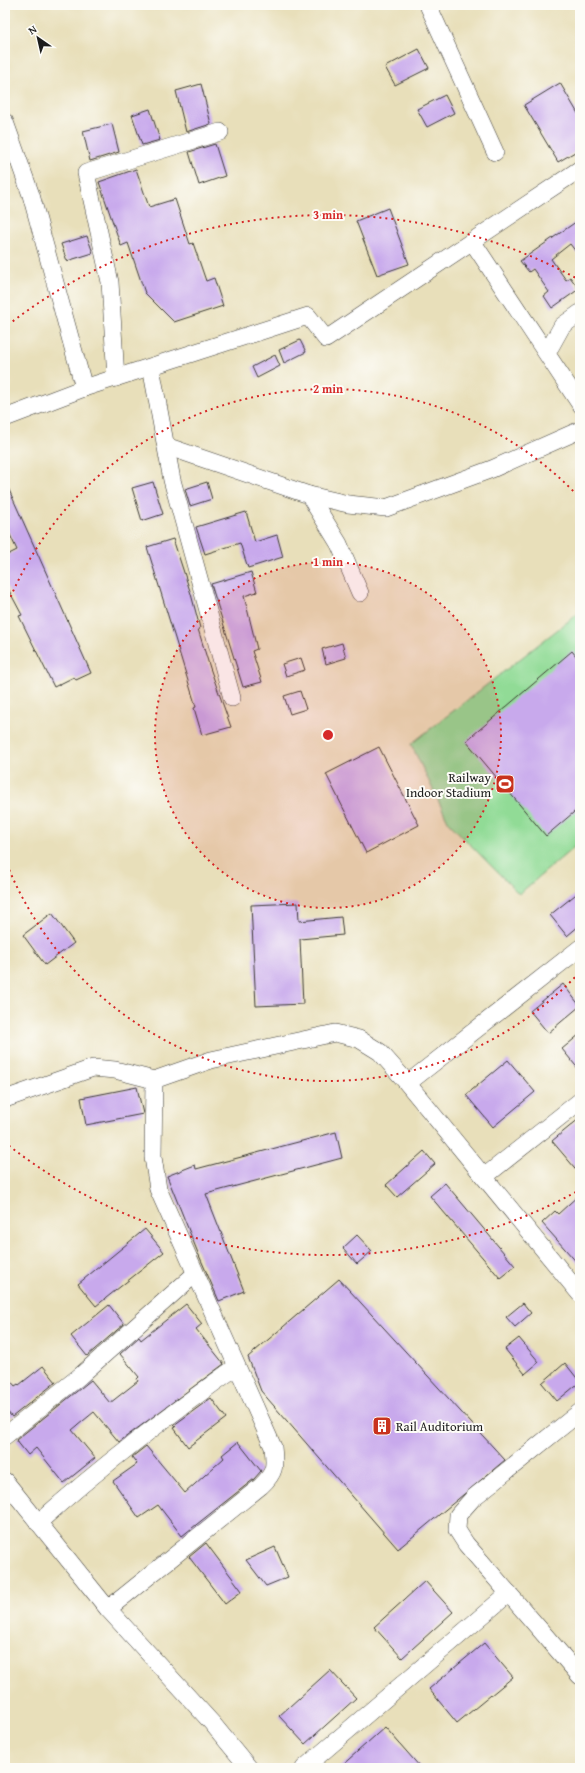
<svg xmlns="http://www.w3.org/2000/svg" width="585" height="1773" viewBox="0 0 585 1773" font-family="'Gentium Book Plus',serif">
<style>
.green{fill:#91db96;stroke:#567c59}
.building{fill:#c8a9ec}
.lines{fill:none;stroke-linecap:round;stroke-linejoin:round}
.minor-casing{stroke:#3b3934;stroke-width:18}
.minor{stroke:#fff;stroke-width:17}
.ring{fill:none;stroke:#d62828;stroke-width:2;stroke-dasharray:2 4}
.labels{text-anchor:middle;dominant-baseline:central;stroke-width:4;stroke-linejoin:round;paint-order:stroke}
.poi-label{font-size:13px;fill:#1c1c1c;stroke:#fdfcf7;text-anchor:end}
.centre{fill:#d62828;stroke:#fdfcf7;stroke-width:2}
.ring-label{font-size:12px;text-anchor:middle;font-weight:bold;fill:#d62828;stroke:#fdfcf7;stroke-width:4;stroke-linejoin:round;paint-order:stroke}
</style>
<rect width="100%" height="100%" fill="#fdfcf7"/>
<filter id="ink" filterUnits="userSpaceOnUse"><feTurbulence type="fractalNoise" baseFrequency=".025" numOctaves="2"/><feDisplacementMap in="SourceGraphic" scale="8" xChannelSelector="R" yChannelSelector="G"/><feConvolveMatrix kernelMatrix="1 2 1 2 8 2 1 2 1" color-interpolation-filters="sRGB"/></filter>
<filter id="wash" filterUnits="userSpaceOnUse"><feTurbulence type="fractalNoise" baseFrequency=".012" numOctaves="4" result="noise"/><feDisplacementMap in="SourceGraphic" scale="16" xChannelSelector="R" yChannelSelector="G"/><feGaussianBlur stdDeviation="0.9" result="paint"/><feColorMatrix in="noise" values="0 0 0 0 0 0 0 0 0 0 0 0 0 0 0 0 0 1.4 0 .05"/><feComposite in="paint" operator="in"/></filter>
<g filter="url(#wash)">
<rect width="100%" height="100%" fill="#e8dfba"/>
<!-- green -->
<path class="green" d="M580,612V842L519,894L449,823L411,744Z"/>
<g id="blocks">
<!-- building -->
<g class="building">
<path d="M419,49L429,68L395,85L385,67Z"/>
<path d="M560,83L580,117V149L558,162L524,105Z"/>
<path d="M201,84L211,124L186,132L176,91Z"/>
<path d="M445,95L454,113L427,127L417,109Z"/>
<path d="M150,109L160,140L142,145L132,115Z"/>
<path d="M112,124L119,152L90,161L83,131Z"/>
<path d="M215,144L225,176L199,185L189,152Z"/>
<path d="M136,169L149,207L175,199L190,244L193,243L206,281L214,278L223,306L174,322L145,293L128,243L121,246L99,182Z"/>
<path d="M388,208L409,264L377,275L356,221Z"/>
<path d="M580,219V257L570,244L551,259L566,280L570,277L579,289L552,308L544,296L549,292L533,269L529,272L520,261Z"/>
<path d="M87,236L93,253L67,261L61,244Z"/>
<path d="M300,340L306,352L284,363L279,350Z"/>
<path d="M275,355L280,366L257,378L252,367Z"/>
<path d="M5,481L91,673L76,680L74,677L54,687L19,616L22,615L5,583V556L17,550L5,524Z"/>
<path d="M153,482L163,514L142,521L132,488Z"/>
<path d="M207,482L212,499L190,506L185,489Z"/>
<path d="M246,512L255,542L277,535L283,557L248,568L240,543L205,554L196,527Z"/>
<path d="M173,539L191,594L200,628L198,629L210,668L231,727L202,735L194,708L196,707L147,547Z"/>
<path d="M251,572L257,592L244,596L257,649L252,651L262,682L243,687L211,584Z"/>
<path d="M342,643L346,658L326,664L322,649Z"/>
<path d="M572,651L580,661V807L546,836L466,741Z"/>
<path d="M301,658L305,670L286,676L282,664Z"/>
<path d="M300,691L306,709L290,714L284,696Z"/>
<path d="M379,747L419,825L366,853L326,774Z"/>
<path d="M580,891V925L567,936L550,915Z"/>
<path d="M298,903L299,921L341,917L343,935L300,939L303,1004L256,1006L251,905Z"/>
<path d="M52,913L74,943L45,965L23,935Z"/>
<path d="M563,984L580,1006L548,1033L530,1011Z"/>
<path d="M580,1034V1071L562,1049Z"/>
<path d="M508,1060L535,1092L493,1127L466,1095Z"/>
<path d="M137,1087L143,1114L86,1125L81,1098Z"/>
<path d="M580,1118V1174L552,1141Z"/>
<path d="M336,1132L342,1158L206,1194L244,1291L219,1301L198,1253L167,1176L195,1165L196,1169Z"/>
<path d="M424,1151L435,1164L397,1197L386,1185Z"/>
<path d="M445,1183L515,1266L500,1278L430,1196Z"/>
<path d="M580,1194V1266L542,1223L555,1211L558,1214Z"/>
<path d="M145,1229L164,1252L96,1306L78,1284Z"/>
<path d="M357,1235L372,1251L357,1264L343,1248Z"/>
<path d="M339,1279L505,1460L398,1549L261,1391L248,1357Z"/>
<path d="M523,1303L531,1313L515,1327L506,1317Z"/>
<path d="M186,1304L202,1324L196,1329L224,1364L119,1442L94,1412L72,1430L95,1458L64,1483L36,1448L28,1455L16,1440L91,1380L110,1403L138,1381L137,1379L139,1377L120,1354L139,1337L141,1340Z"/>
<path d="M109,1305L124,1324L87,1356L71,1336Z"/>
<path d="M519,1338L539,1362L525,1374L505,1349Z"/>
<path d="M565,1363L580,1382L557,1401L542,1383Z"/>
<path d="M43,1366L56,1382L12,1417L5,1409V1374L15,1386L18,1384L19,1385Z"/>
<path d="M211,1398L226,1418L188,1447L174,1428L176,1427L174,1425Z"/>
<path d="M238,1442L261,1471L254,1479L182,1536L158,1505L139,1518L113,1481L137,1464L132,1457L146,1446L185,1493L224,1458L222,1455Z"/>
<path d="M206,1543L242,1591L225,1604L189,1557Z"/>
<path d="M275,1547L288,1577L266,1586L246,1560Z"/>
<path d="M425,1581L453,1612L402,1658L374,1627Z"/>
<path d="M484,1643L513,1677L457,1723L429,1689Z"/>
<path d="M330,1670L356,1698L305,1744L279,1716Z"/>
<path d="M385,1727L421,1768H339Z"/>
</g>
</g>
</g>
<g filter="url(#ink)">
<use href="#blocks" fill-opacity="0" stroke="#3b3934" stroke-width="1"/>
<g class="lines">
<defs>
<g id="minor">
<path d="M428,5L495,152"/>
<path d="M5,122L31,195L84,388L5,418"/>
<path d="M472,241L580,404"/>
<path d="M547,353L562,326L580,313"/>
<path d="M151,367L172,480L232,698"/>
<path d="M116,378L110,282L86,173L220,132"/>
<path d="M84,388L308,316L326,339L580,169"/>
<path d="M166,446L309,495L339,544L360,593"/>
<path d="M309,495L348,504L386,508L492,469L580,430"/>
<path d="M408,1083L580,948"/>
<path d="M5,1099L93,1068L115,1070L154,1080L211,1060L335,1033L359,1039L380,1052L403,1078L580,1294"/>
<path d="M484,1177L580,1101"/>
<path d="M580,1412L473,1498L458,1515L457,1530L466,1544L580,1676"/>
<path d="M5,1436L80,1376L195,1274"/>
<path d="M5,1481L108,1609L212,1723L249,1768"/>
<path d="M38,1523C101,1466 168,1416 236,1367"/>
<path d="M108,1609L261,1486C276,1472 275,1466 273,1447L158,1189L153,1157L154,1080"/>
<path d="M304,1768L509,1593"/>
</g>
</defs>
<!-- minor casing -->
<use href="#minor" class="minor-casing"/>
<!-- minor -->
<use href="#minor" class="minor"/>
</g>
</g>
<!-- distance rings -->
<circle cx="328" cy="735" r="173" fill="#d62828" fill-opacity=".12"/>
<g class="ring">
<circle cx="328" cy="735" r="173"/>
<path d="M579 973A346 346 0 0 1 6 862M6 608A346 346 0 0 1 579 497"/>
<path d="M576 1192A520 520 0 0 1 8 1145M8 325A520 520 0 0 1 576 278"/>
</g>
<!-- icons -->
<defs>
<symbol id="stadium-square" viewBox="-11 -11 22 22"><rect x="-9" y="-9" width="18" height="18" rx="4" fill="#c8321e" stroke="#fdfcf7"/><path d="M0-5a6.5 5 0 1 0 0 10a6.5 5 0 1 0 0-10ZM-3.5-1.8h7v3.6h-7Z" fill="#fff"/></symbol>
<symbol id="building-square" viewBox="-11 -11 22 22"><rect x="-9" y="-9" width="18" height="18" rx="4" fill="#c8321e" stroke="#fdfcf7"/><path d="M-4-6H4V6H1V3H-1V6H-4ZM-2.5-4.3h1.7v1.8h-1.7ZM.8-4.3h1.7v1.8H.8ZM-2.5-1h1.7V.8h-1.7ZM.8-1h1.7V.8H.8Z" fill="#fff"/></symbol>
</defs>
<g fill-rule="evenodd">
<use href="#stadium-square" x="494" y="773" width="22" height="22"/>
<use href="#building-square" x="371" y="1415" width="22" height="22"/>
</g>
<g class="labels">
<!-- poi labels -->
<g class="poi-label">
<text x="491" y="777">Railway<tspan x="491" dy="15">Indoor Stadium</tspan></text>
<text x="396" y="1426" text-anchor="start">Rail Auditorium</text>
</g>
</g>
<circle cx="328" cy="735" r="6" class="centre"/>
<g class="ring-label">
<text x="328" y="219">3 min</text>
<text x="328" y="393">2 min</text>
<text x="328" y="566">1 min</text>
</g>
<!-- margin -->
<rect width="585" height="1773" fill="none" stroke="#fdfcf7" stroke-width="20"/>
<!-- north arrow -->
<g transform="translate(38 38) rotate(326)" stroke="#fdfcf7" stroke-width="3" paint-order="stroke">
<path d="M0-3L7 15L0 10L-7 15Z" fill="#1c1c1c"/>
<text y="-6" font-size="11" font-weight="bold" text-anchor="middle" fill="#1c1c1c">N</text>
</g>
</svg>
